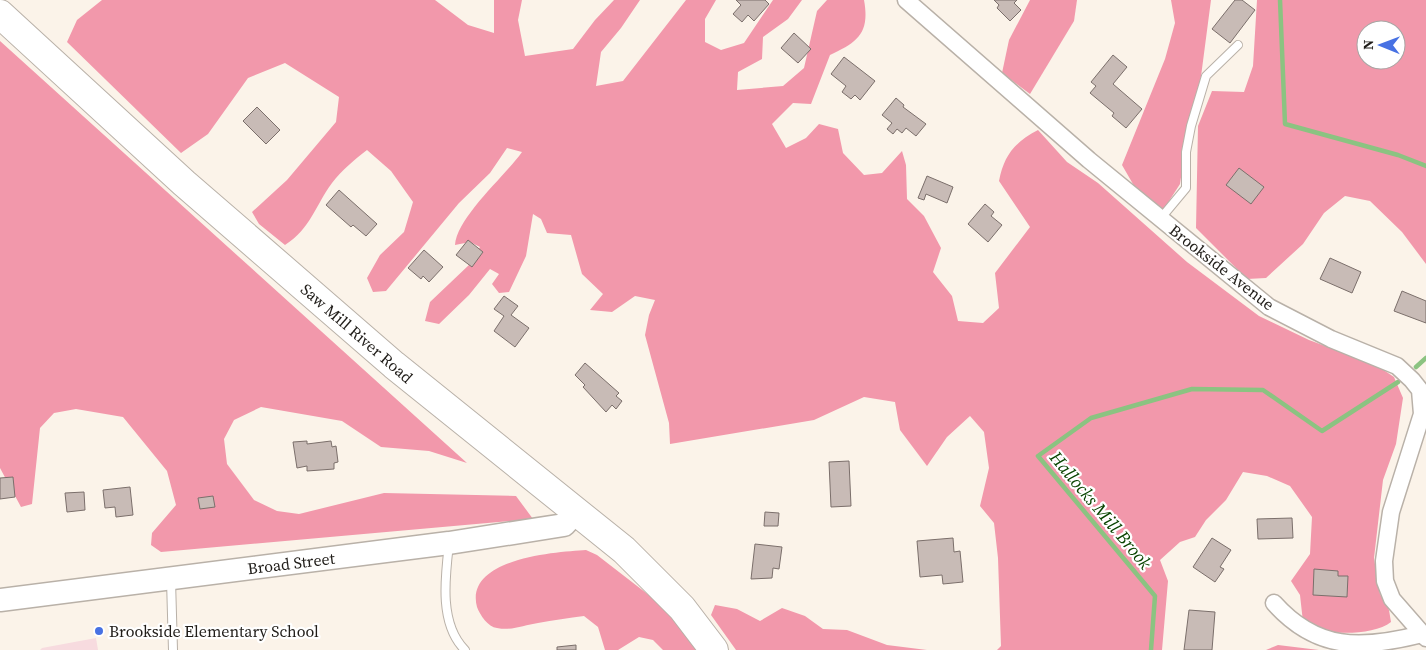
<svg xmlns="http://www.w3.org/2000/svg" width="1426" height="650" viewBox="0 0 1426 650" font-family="'Source Serif 4',serif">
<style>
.green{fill:#f7dbdf}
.forest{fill:#f298ab;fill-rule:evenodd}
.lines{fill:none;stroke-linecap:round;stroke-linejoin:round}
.stream{stroke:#8bc381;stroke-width:4.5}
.building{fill:#c8bbb6;stroke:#7b6f6b}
.lane-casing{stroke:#b9b1a8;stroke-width:10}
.street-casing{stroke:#b9b1a8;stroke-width:19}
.secondary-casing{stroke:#b9b1a8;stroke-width:25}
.highway-casing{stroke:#b9b1a8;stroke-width:30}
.lane{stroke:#fff;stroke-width:8}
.street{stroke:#fff;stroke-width:16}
.secondary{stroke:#fff;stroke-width:22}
.highway{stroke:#fff;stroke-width:28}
.poi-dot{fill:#4771e3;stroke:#fff;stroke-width:2}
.labels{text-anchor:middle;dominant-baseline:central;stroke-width:4.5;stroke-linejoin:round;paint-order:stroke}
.street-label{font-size:16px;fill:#201d19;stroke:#fff}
.poi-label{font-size:16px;fill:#201d19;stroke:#fff;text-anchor:start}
.water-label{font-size:18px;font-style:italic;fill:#094400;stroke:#fff}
</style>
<rect width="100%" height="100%" fill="#fbf3e9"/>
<!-- green -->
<path class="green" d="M96,638L98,650H40L42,648Z"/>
<!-- forest -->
<g class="forest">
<path d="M102,0H435L468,25L494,33V0H522L518,20L525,56L573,49L595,20L614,0H640L621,28L601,52L596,86L623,81L686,0H716L705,19V42L721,50L744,43L773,0H802L788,19L763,37L762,59L738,72L737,90L783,86L804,68L817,11L827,0H864C870,33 858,42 830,55L811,104L793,103L772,124L786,148L806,138L819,124L838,129L843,153L864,175L882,173L902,151L906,165L907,199L924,216L941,248L933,272L952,296L958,321L983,323L999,308L995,273L1030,227L999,181C1004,155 1015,142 1038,130L1067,162L1098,183L1187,262L1259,316L1309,340L1376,365L1394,377L1403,398L1396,444L1383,480L1374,558L1380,594L1389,610L1391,622C1376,634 1339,635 1321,630C1315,629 1308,625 1303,622L1300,595L1291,581L1310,554L1312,517L1290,486L1267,476L1243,472L1226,500L1206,520L1195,537L1180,542L1160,560L1168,581L1162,650H997L1001,646L998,558L994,523L980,506L989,468L984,432L970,416L947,437L927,466L900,430L895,402L864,397L814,420L670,444L669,423L645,335L649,315L655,300L635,296L612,312L590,310L603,294L582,274L571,235L547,233L541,219L533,214L526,256L509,292L499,293L492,284L499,274L490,269L469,295L439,324L425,321L430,302L470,264L480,247L470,242L455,245C457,217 505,176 522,152L507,148L490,173L459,203L386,291L373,292L367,278L380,255L404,232L413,202L391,171L367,150C354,160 342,170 332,183C315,206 311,228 285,245L259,224L252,212L287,180L336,122L339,97L285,63L248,78L208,134L181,153L67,42L77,20Z"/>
<path d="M1030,0H1077L1074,21L1030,94L1002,73L1009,40Z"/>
<path d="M1171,0H1211L1200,84L1189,123L1180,184L1162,212L1137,191L1122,165L1165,59L1175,23Z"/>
<path d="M1257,0H1426V264L1402,232L1370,201L1345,196L1324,213L1303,244L1266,278L1247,279L1196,228L1198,126L1212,91L1244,92L1253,66ZM1366,30H1396V60H1366Z"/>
<path d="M0,41L467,463L429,451L381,447L342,421L261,407L234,420L224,439L227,464L254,500L277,511L299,514L384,493L516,496L533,519L161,552L151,545L152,533L176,505L167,471L123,417L76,409L54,413L40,428L32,504L21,507L0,468Z"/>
<path d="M586,550L597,555L672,613L700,650H663L653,640L639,637L618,650H605L598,627L584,616C569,618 553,620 538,623C524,625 512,631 497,628C488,627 480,615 477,607C464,558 556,552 586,550Z"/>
<path d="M715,605L737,609L760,621L782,608L805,616L823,629L847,630L887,645L927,650H736L711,615Z"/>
<path d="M1278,645L1319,650H1266Z"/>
</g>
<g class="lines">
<!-- stream -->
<g class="stream">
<path d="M1280,0L1285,124L1398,155L1426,166"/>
<path d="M1416,367L1426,358"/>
<path d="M1151,650L1155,596L1038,456L1091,418L1192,389L1263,390L1322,431L1398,382"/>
</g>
</g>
<!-- building -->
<g class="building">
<path d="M736,0H765L769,4L754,21L748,15L742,22L733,14L741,5Z"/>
<path d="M994,0H1017L1014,3L1021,10L1010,21L997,8L999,5Z"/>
<path d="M1235,0H1242L1255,10L1230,43L1212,29Z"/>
<path d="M794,33L811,49L798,63L781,48Z"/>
<path d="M1113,55L1127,67L1113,84L1142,109L1126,128L1112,116L1114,113L1090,93L1096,86L1091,82Z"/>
<path d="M844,57L875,81L860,100L855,95L851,99L842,92L846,86L831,74Z"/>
<path d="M896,98L904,105L903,107L926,124L916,136L906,128L902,133L897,129L893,134L887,129L892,123L882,115Z"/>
<path d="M257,107L280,130L266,144L243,121Z"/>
<path d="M1239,168L1264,187L1251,204L1226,185Z"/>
<path d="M927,176L953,187L947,203L926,194L924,200L918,198Z"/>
<path d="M339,190L377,224L366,236L353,225L351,227L326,205Z"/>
<path d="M985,204L994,212L991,216L1002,225L988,242L968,224Z"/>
<path d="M468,240L483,252L472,267L456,255Z"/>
<path d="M424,250L443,267L429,282L423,276L421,279L408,268Z"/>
<path d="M1330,258L1361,272L1352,293L1320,279Z"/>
<path d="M1402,291L1426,301V323L1394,311Z"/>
<path d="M504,296L518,306L511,315L529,328L515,347L494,331L504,316L494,309Z"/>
<path d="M585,363L619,393L616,396L622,401L616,409L612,405L606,412L583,387L585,385L575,375Z"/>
<path d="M307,441V444L331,441L332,447L336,446L338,462L334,463V469L307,471V466L297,468L293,442Z"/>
<path d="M849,461L851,506L831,507L829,462Z"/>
<path d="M13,477L15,497L0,499V478Z"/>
<path d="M130,487L133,515L116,517L115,507L105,508L103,490Z"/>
<path d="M84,492L85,510L67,512L65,493Z"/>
<path d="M213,496L215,507L200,509L198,498Z"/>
<path d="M765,512L779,513L778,526H764Z"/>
<path d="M1292,518L1293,538L1258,539L1257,519Z"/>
<path d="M953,538L954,552L960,551L963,582L943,584L942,575L920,577L917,541Z"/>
<path d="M1212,538L1231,550L1220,567L1224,569L1215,582L1193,567Z"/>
<path d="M755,544L782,547L779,569L773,568L772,578L751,579Z"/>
<path d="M1314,569L1338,571V576H1348L1347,597L1313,595Z"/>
<path d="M1189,610L1215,612L1212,650H1184Z"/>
<path d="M576,645V650H557V647Z"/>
</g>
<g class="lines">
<defs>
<g id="lane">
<path d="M1161,218L1186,188V152L1191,126L1206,76L1238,45"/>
<path d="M449,544C445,578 439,624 465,650"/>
<path d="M171,580L173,650"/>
</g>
<g id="street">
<path d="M906,0L1089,160L1269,307L1331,339L1397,366L1412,380L1420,390L1422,414L1391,512L1384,561L1385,581L1392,599L1426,638"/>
<path d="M1274,603C1316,650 1360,650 1422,634"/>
</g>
<path id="secondary" d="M0,600L449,543L564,525L577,511"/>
<path id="highway" d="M0,14L184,183L394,365L624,550L682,608L714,650"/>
</defs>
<!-- lane casing -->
<use href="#lane" class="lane-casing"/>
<!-- street casing -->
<use href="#street" class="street-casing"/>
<!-- secondary casing -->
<use href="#secondary" class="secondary-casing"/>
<!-- highway casing -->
<use href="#highway" class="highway-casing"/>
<!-- lane -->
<use href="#lane" class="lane"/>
<!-- street -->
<use href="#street" class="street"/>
<!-- secondary -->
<use href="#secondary" class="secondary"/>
<!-- highway -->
<use href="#highway" class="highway"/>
</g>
<!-- markers -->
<circle class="poi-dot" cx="99" cy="631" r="5"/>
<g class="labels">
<!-- street labels -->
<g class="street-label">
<text transform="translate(1222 267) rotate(38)">Brookside Avenue</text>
<text transform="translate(357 333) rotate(41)">Saw Mill River Road</text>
<text transform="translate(291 563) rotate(-7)">Broad Street</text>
</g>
<!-- poi labels -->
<g class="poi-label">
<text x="109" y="631">Brookside Elementary School</text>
</g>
<!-- water labels -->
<g class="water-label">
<text transform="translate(1101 510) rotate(50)">Hallocks Mill Brook</text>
</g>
</g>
<!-- north arrow -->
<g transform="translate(1381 45) rotate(271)"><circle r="24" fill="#ffffff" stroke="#a6a5a3"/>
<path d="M0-4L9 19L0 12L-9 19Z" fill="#4771e3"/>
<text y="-8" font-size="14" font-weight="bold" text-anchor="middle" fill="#201d19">N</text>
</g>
</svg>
